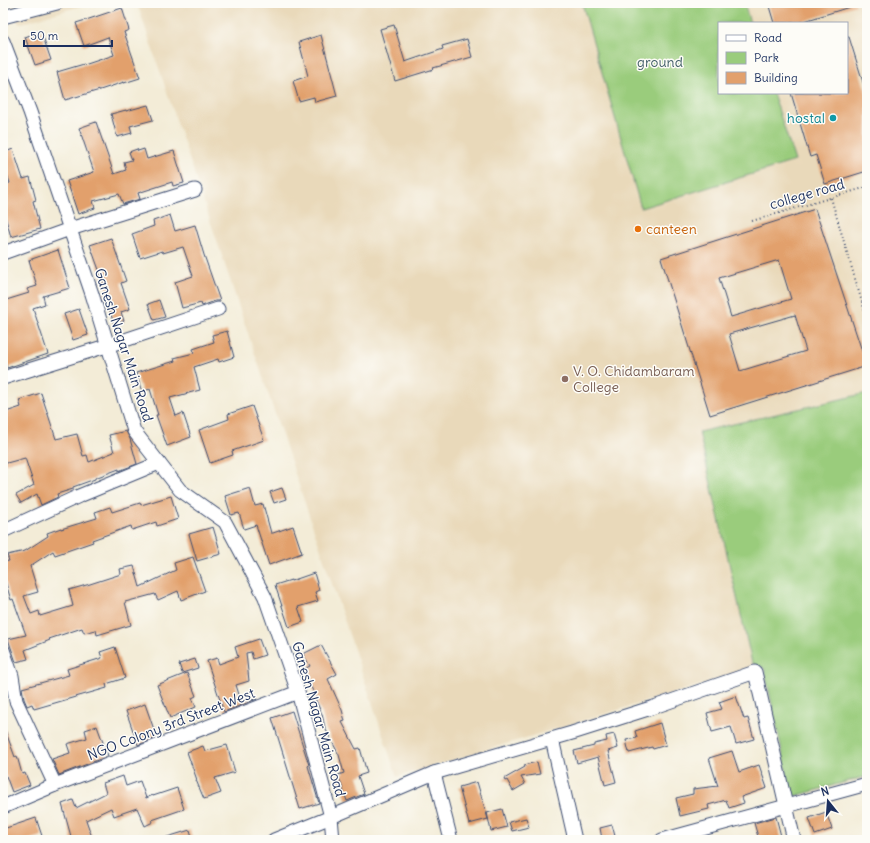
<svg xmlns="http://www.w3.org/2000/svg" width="870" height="843" viewBox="0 0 870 843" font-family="Delius,sans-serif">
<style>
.built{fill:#e9d9ba;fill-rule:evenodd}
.green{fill:#9acc7c;stroke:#5a7e6d}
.building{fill:#e2a06c;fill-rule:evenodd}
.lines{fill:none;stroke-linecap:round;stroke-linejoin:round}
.street-casing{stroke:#3b4b70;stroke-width:15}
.path{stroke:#3b4b70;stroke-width:2;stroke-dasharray:1 3;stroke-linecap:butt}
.street{stroke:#fff;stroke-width:13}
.culture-dot{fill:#0f9aa8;stroke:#fdfcf7;stroke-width:1.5}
.food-dot{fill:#e8710a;stroke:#fdfcf7;stroke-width:1.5}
.education-dot{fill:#8d6e63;stroke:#fdfcf7;stroke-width:1.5}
.labels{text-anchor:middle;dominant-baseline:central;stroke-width:3;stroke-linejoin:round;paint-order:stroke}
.park-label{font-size:14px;fill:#415e67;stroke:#fdfcf7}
.culture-label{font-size:14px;fill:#0d838f;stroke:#fdfcf7;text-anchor:end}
.street-label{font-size:14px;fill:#1b2f5e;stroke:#fdfcf7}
.food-label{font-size:14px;fill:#c56008;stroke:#fdfcf7;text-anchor:start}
.education-label{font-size:14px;fill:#785e54;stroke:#fdfcf7;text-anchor:start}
</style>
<rect width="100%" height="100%" fill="#fdfcf7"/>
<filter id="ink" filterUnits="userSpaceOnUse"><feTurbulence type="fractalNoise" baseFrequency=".025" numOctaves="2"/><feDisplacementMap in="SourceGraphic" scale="8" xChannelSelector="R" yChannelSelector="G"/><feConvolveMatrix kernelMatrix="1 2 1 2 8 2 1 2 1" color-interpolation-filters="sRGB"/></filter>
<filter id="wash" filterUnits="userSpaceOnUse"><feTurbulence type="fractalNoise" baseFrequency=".012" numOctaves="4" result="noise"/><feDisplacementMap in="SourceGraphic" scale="16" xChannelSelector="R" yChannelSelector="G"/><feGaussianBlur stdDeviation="0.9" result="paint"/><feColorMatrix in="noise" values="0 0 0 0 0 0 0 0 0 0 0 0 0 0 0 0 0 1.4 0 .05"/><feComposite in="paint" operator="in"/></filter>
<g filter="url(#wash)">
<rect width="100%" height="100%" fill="#f3ecd7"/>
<!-- built -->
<g class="built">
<path d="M11,3H90L19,24Z"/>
<path d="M137,3H867V778L807,794L766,665L397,777ZM719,23H847V93H719Z"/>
</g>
<!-- green -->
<g class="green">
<path d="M582,3H744L750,23H719V93H773L795,161L641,208Z"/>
<path d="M867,393V776L792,797L764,668L752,663L699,432Z"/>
</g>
<g id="blocks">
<!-- building -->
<g class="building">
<path d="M768,3H855L856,5L798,23H774Z"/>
<path d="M122,8L129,30L124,32L140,78L124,83V82L100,90L65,100L57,72L84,64V65L114,55L108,37L84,46L76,23L89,19Z"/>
<path d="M394,25L405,62L443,49L442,46L467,39L472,57L433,68L434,69L395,81L380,29Z"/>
<path d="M41,31L51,60L35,65L25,37Z"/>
<path d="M321,35L337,96L315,102L314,97L299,101L293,81L308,76L299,42Z"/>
<path d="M847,37H849L867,95V171L825,184L816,155L810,157L791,93H847Z"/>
<path d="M148,105L153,120L130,126L132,133L117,137L111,114L126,110V111Z"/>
<path d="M96,122L114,174L126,170L124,162L132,160L129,152L137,149L138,151L144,149L147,159L174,151L184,183L173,186L172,182L138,193L140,199L123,204L119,194L93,201L95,208L78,214L67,181L94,172L79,128Z"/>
<path d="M13,149L23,179L30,177L36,200L33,201L40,229L11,237L3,209V185L10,183L3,162V153Z"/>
<path d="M815,209L867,366L710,415L661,258ZM779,260L791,299L731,317L719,278ZM795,315L806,351L740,371L729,334Z"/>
<path d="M170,215L175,231L195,225L204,255L220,301H215L202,306L201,303L182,308L175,282L193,276L183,247L163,253L162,251L140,258L132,234L154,226L153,221Z"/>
<path d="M111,238L126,281L121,283L130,309L121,312L124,321L114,324L104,293L107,292L90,245Z"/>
<path d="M58,250L70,288L43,296L45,304L33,308L48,354L7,368L3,356V301L29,293L27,289L37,286L29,260Z"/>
<path d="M159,300L165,317L154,320L148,304Z"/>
<path d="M79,309L88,335L73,340L64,314Z"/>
<path d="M227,331L234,357L219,362L218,359L194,367L200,390L170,398L176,416L183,413L191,437L167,446L156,415H158L150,389L142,392L136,373L175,361L174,358L194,353L193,349L214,342L212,335Z"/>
<path d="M41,393L56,439L77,434L83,456L87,455L89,462L114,452L109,435L126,431L130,439L137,464L121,470L119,471V469L95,478V479L73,487V489L57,494L58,497L41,505L37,494L21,503L16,495L34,485L25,458L3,464V413L21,407L19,400Z"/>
<path d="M252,406L264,440L232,451L233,455L210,463L199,430L229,419L228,414Z"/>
<path d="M250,488L255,506L263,504L271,533H273L293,526L302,553L269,565L256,525L244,529L239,513L231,515L225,496Z"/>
<path d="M282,488L286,499L274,503L270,492Z"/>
<path d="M171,496L178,519L157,526L156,522L132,530L131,526L92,540L93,542L55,555L53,551L30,566L38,592L24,596L31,614L39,611L40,616L73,606L69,590L90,584L121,574L120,569L134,566L140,587L176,570L174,563L193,557L205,591L181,600L178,591L158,600L155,594L125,602L131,625L97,635L96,630L84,633L82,628L49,639L50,640L25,650L28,659L16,662L8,639L26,635L13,599L11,600L3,574V562L9,561L7,555L25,551L48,536L47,533L61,528V529L97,518L95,512L110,507L112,512L140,503L141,505Z"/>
<path d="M213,527L221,554L197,561L189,534Z"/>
<path d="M314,573L319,590L315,592L318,601L298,607L303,622L289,627L275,585L291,580V581Z"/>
<path d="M259,639L265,655L253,659L251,652L246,653L249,681L236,685L241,701L257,699L224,712L207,661L217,658L219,664L238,657L235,647Z"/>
<path d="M321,645L337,674L328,679L342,710L345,721L342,722L356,749L360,748L367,773L358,776L364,794L347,801L338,775L344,773L339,755L325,728L322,714L313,694L314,693L302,670L310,666L303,654Z"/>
<path d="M115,647L125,678L106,684L107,688L72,698L34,709L32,704L27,706L24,699L22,688L69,675L67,669L102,658L100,652Z"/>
<path d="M195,659L198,668L182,673L179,664Z"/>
<path d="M187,673L196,696L192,698L196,707L170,718L157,685Z"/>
<path d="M736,696L744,719L748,718L754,739L736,744L731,727L712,732L707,713L722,709L719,702Z"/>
<path d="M145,704L157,738L138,745L126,711Z"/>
<path d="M292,711L307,759L309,765L308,766L319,803L300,809L272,718Z"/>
<path d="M660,723L666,745L653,749L652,747L629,753L626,740L637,738L635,731Z"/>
<path d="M97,726L108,756L59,775L52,759L70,753L67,744L87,738L85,730Z"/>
<path d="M4,727L15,757L17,756L22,774L25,773L30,785L12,792L6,776L3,777V728Z"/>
<path d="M614,734L618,748L608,751L616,782L605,785L598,757L577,763L574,751L594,746V744L607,741L606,736Z"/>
<path d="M227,745L235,772L215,778L221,793L204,799L196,780H197L187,752L203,746L205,751Z"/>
<path d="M732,751L739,772L759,765L767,788L741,797L744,803L729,808L726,800L708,805L709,809L680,816L676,798L693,794V789L718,786L709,758Z"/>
<path d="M537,762L540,774L521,777L525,784L513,791L507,780L505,781L504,779L525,767L524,765Z"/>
<path d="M123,776L126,786L140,781L146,798L153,795V796L177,788L184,809L152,820L153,822L145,826L137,808L114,816L111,808L86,820L93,840H72L62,804L73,800L76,808L106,793L103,783Z"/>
<path d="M477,782L488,819L469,824L459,787Z"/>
<path d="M502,809L507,827L491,831L487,813Z"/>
<path d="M826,812L832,829L815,835L809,818Z"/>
<path d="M776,817L782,840H759L754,823Z"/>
<path d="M36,818L42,836L28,840H3V829Z"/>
<path d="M526,818L529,827L512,831L509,822Z"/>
<path d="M612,825L615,836L602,839L600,828Z"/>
<path d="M190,830L193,840H164V838Z"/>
</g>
</g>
</g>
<g filter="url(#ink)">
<use href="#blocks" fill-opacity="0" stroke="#3b4b70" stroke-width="1"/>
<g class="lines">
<defs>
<g id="street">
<path d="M3,17L57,3"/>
<path d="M3,41L30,112L92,294L134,431L180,490L225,522L265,597L298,692L331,817L274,840"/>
<path d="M3,253L70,229L195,190"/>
<path d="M3,378L119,342L218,309"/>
<path d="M3,531L79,496L159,463"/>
<path d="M3,650L12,676L16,701L55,785"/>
<path d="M552,739L575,840"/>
<path d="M434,773L451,840"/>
<path d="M3,807L55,785L298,692"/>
<path d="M333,840L331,817L434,773L572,733L651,708L755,672L794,840"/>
<path d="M662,840L867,784"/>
</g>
</defs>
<!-- street casing -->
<use href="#street" class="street-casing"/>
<!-- path -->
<g class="path">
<path d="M831,198L867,319"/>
<path d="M752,221L867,187"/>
</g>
<!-- street -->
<use href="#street" class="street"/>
</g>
</g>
<!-- markers -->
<circle class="culture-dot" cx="833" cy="118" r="4"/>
<circle class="food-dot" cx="638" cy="229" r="4"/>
<circle class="education-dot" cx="565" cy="379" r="4"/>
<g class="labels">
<!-- park labels -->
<g class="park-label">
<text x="660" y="62">ground</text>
</g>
<!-- culture labels -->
<g class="culture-label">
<text x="825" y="118">hostal</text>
</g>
<!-- street labels -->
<g class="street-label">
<text transform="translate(807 194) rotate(-16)">college road</text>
<text transform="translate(124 345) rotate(72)">Ganesh Nagar Main Road</text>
<text transform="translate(319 719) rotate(74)">Ganesh Nagar Main Road</text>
<text transform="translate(171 724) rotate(-21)">NGO Colony 3rd Street West</text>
</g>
<!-- food labels -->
<g class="food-label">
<text x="646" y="229">canteen</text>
</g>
<!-- education labels -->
<g class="education-label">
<text x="573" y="371">V. O. Chidambaram<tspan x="573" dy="16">College</tspan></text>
</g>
</g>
<!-- margin -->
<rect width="870" height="843" fill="none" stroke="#fdfcf7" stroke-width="16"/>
<!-- legend -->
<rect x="718" y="22" width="130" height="72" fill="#fdfcf7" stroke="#a3aaba"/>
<rect x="726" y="35" width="20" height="6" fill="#ffffff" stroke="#a3aaba"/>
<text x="754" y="42" font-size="12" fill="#1b2f5e">Road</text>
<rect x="726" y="52" width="20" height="12" fill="#9acc7c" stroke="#a3aaba"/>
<text x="754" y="62" font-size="12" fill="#1b2f5e">Park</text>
<rect x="726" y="72" width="20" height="12" fill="#e2a06c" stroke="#a3aaba"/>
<text x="754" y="82" font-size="12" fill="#1b2f5e">Building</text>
<!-- north arrow -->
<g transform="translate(828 801) rotate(343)" stroke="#fdfcf7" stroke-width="3" paint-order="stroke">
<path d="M0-3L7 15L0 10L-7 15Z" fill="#1b2f5e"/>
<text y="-6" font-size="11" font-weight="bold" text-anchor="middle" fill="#1b2f5e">N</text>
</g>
<!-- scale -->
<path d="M24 40v6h88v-6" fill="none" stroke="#1b2f5e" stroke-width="2"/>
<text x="30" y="40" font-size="12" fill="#1b2f5e" stroke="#fdfcf7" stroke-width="3" paint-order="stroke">50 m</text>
</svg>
